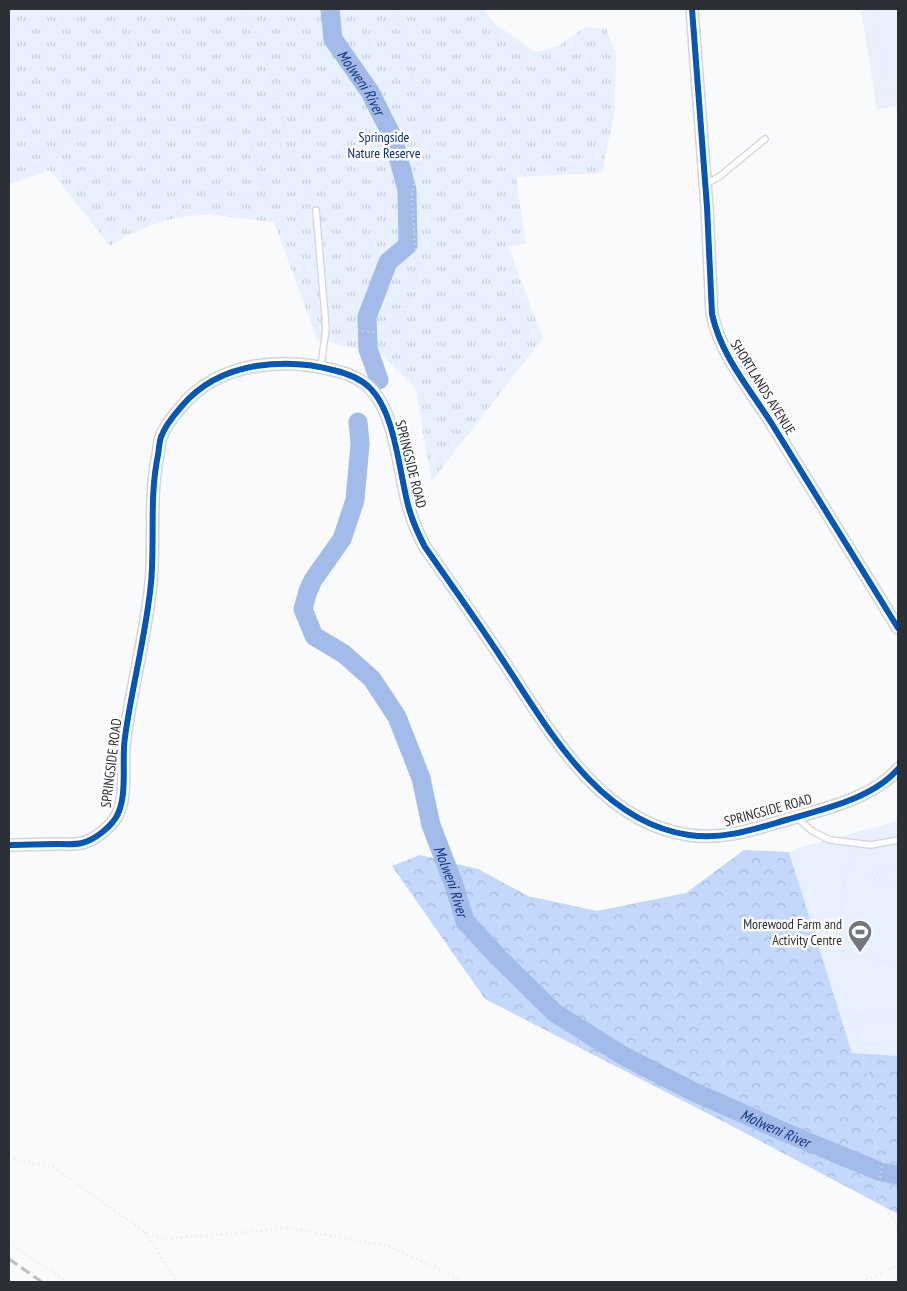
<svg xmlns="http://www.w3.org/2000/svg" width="907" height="1291" viewBox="0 0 907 1291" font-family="'PT Sans Narrow',sans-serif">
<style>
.built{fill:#eaeff9}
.grass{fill:#e8f0fe}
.forest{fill:url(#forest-crowns)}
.park{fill:url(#park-tufts)}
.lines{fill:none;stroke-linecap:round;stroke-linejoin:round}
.river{stroke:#a3bbe8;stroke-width:19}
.lane-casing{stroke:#d2d5d9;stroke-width:8}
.street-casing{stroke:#d2d5d9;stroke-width:14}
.path{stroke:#e3e3e4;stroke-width:2;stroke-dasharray:1 4;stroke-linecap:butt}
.lane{stroke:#fefeff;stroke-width:5.5}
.street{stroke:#fefeff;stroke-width:11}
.rail{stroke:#bebfc0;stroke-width:3;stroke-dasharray:10 5;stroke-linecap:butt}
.cycleway-casing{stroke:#fff;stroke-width:9}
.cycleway{stroke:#0057b8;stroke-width:6}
.labels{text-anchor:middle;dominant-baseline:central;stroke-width:5;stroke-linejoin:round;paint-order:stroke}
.park-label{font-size:14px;fill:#0c2e78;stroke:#fff}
.street-label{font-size:14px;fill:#2b2f36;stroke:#fff}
.poi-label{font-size:14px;fill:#2b2f36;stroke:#fff;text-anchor:end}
.water-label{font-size:15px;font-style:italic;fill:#133681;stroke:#fff}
</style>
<defs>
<pattern id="forest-crowns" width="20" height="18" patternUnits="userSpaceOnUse" patternTransform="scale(1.25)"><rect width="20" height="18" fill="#c4d8fd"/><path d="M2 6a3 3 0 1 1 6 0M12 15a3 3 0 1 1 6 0" fill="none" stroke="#a9bad9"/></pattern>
<pattern id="park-tufts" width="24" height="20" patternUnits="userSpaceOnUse" patternTransform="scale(1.25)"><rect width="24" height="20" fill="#e8f0fe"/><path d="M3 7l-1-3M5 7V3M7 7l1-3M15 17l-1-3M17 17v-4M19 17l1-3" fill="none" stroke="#c7ceda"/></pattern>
</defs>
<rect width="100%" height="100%" fill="#f9fafc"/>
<!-- built -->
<path class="built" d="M861,9H898V106L877,110Z"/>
<!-- grass -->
<g class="grass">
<path d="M873,9H898V94L889,96Z"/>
<path d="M898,821V1056L852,1053L789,852L798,848Z"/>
</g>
<!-- forest -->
<path class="forest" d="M744,850L789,852L852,1053L898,1056V1214L730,1125L485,999L392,866L420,855L478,869L528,896L597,911L686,893Z"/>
<!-- park -->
<path class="park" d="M9,9H483L495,24L536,52L559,46L585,27L606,28L616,55L615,109L602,173L516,177L526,244L508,246L543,338L431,482L416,389L382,355L317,339L274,222C252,220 230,216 208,215C173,215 139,227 110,246L50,170L23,180L9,184Z"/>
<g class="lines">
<!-- river -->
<g class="river">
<path id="s1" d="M330,9L333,39L370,92L393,138L407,190L408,245L388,262L367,317L368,349L379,380"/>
<path id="s2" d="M358,422L360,444L355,500L342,539L313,580L308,591L303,609L314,636L344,654L372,679L397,717L421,778L431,825L454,885L465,921L499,958L555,1013L622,1055L692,1091L789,1134L881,1172L898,1175"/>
</g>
<defs>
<g id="lane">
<path d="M706,184L720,176L765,139"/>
<path d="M316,210L326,328L321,366"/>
<path d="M796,817L812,831L830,840L871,845L898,840"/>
</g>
<g id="street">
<path d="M692,9L707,207L712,314C721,356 750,389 772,424C814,492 856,560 898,628"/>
<path d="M9,845C24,845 39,844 55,844C64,844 74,845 82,843C94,840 108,829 115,819C129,798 121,761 125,737C132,686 146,635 151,583C155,540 149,498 158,455C159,450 159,443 161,437C165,426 174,415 181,407C201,383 226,371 256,366C282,362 308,363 333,370C346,373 360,378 370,388C396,414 399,473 409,509C413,522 418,534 425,547C450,583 476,619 500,656C547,726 597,822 689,835C723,840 755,829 786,820C823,809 872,799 898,769"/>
</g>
</defs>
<!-- lane casing -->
<use href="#lane" class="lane-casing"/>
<!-- street casing -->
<use href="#street" class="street-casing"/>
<!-- path -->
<g class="path">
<path d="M244,9L263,50L289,141"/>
<path d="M248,131L266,197L183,189L174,195L145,189L119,190L69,162L52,148L85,133L132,121L248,131L261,122L281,145L289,141L313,204"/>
<path d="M9,158L52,148"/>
<path d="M333,326L356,330L383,333L398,319L404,311L417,279L412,197L426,106L410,70L394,9"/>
<path d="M854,851L843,886L839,951L898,965"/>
<path d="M898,870L867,874L898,889"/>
<path d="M898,1016L852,1015L877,1104L898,1116"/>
<path d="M898,1151L884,1157L877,1193L898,1227"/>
<path d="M9,1158L53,1167L145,1232L165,1239L290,1228L389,1246L465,1282"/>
<path d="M145,1232L177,1282"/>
<path d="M9,1243L67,1282"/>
<path d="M862,1282L898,1266"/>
</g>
<!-- lane -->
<use href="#lane" class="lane"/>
<!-- street -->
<use href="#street" class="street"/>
<!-- rail -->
<path class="rail" d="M9,1259L42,1282"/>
<defs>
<g id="cycleway">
<path d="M692,9L707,207L712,314C721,356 750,389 772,424C814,492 856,560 898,628"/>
<path d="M9,845C24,845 39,844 55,844C64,844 74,845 82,843C94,840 108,829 115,819C129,798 121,761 125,737C132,686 146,635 151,583C155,540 149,498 158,455C159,450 159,443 161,437C165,426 174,415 181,407C201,383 226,371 256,366C282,362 308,363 333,370C346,373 360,378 370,388C396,414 399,473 409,509C413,522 418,534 425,547C450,583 476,619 500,656C547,726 597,822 689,835C723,840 755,829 786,820C823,809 872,799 898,769"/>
</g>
</defs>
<!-- cycleway casing -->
<use href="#cycleway" class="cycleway-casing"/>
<!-- cycleway -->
<use href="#cycleway" class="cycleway"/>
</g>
<!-- icons -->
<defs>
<symbol id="stadium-pin" viewBox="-11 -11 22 30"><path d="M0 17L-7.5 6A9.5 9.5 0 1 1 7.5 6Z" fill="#73767b" stroke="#fff"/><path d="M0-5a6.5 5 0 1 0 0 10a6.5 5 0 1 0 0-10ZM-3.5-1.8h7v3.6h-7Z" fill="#fff"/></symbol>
</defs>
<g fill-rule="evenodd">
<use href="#stadium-pin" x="846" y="918" width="28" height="38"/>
</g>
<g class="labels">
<!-- park labels -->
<g class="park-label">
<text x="384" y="137">Springside<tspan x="384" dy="16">Nature Reserve</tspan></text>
</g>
<!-- street labels -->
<g class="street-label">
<text transform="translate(763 387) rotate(58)">SHORTLANDS AVENUE</text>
<text transform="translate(411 464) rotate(76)">SPRINGSIDE ROAD</text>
<text transform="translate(111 763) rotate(-83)">SPRINGSIDE ROAD</text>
<text transform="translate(768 810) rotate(-15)">SPRINGSIDE ROAD</text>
</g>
<!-- poi labels -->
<g class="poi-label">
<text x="842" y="924">Morewood Farm and<tspan x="842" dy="16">Activity Centre</tspan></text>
</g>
<!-- water labels -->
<g class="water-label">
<text stroke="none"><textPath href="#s1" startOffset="82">Molweni River</textPath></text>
<text stroke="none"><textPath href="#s2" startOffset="521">Molweni River</textPath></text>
<text stroke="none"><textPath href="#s2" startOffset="941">Molweni River</textPath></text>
</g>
</g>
<!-- border -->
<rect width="907" height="1291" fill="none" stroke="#2b2f36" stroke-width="20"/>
</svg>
